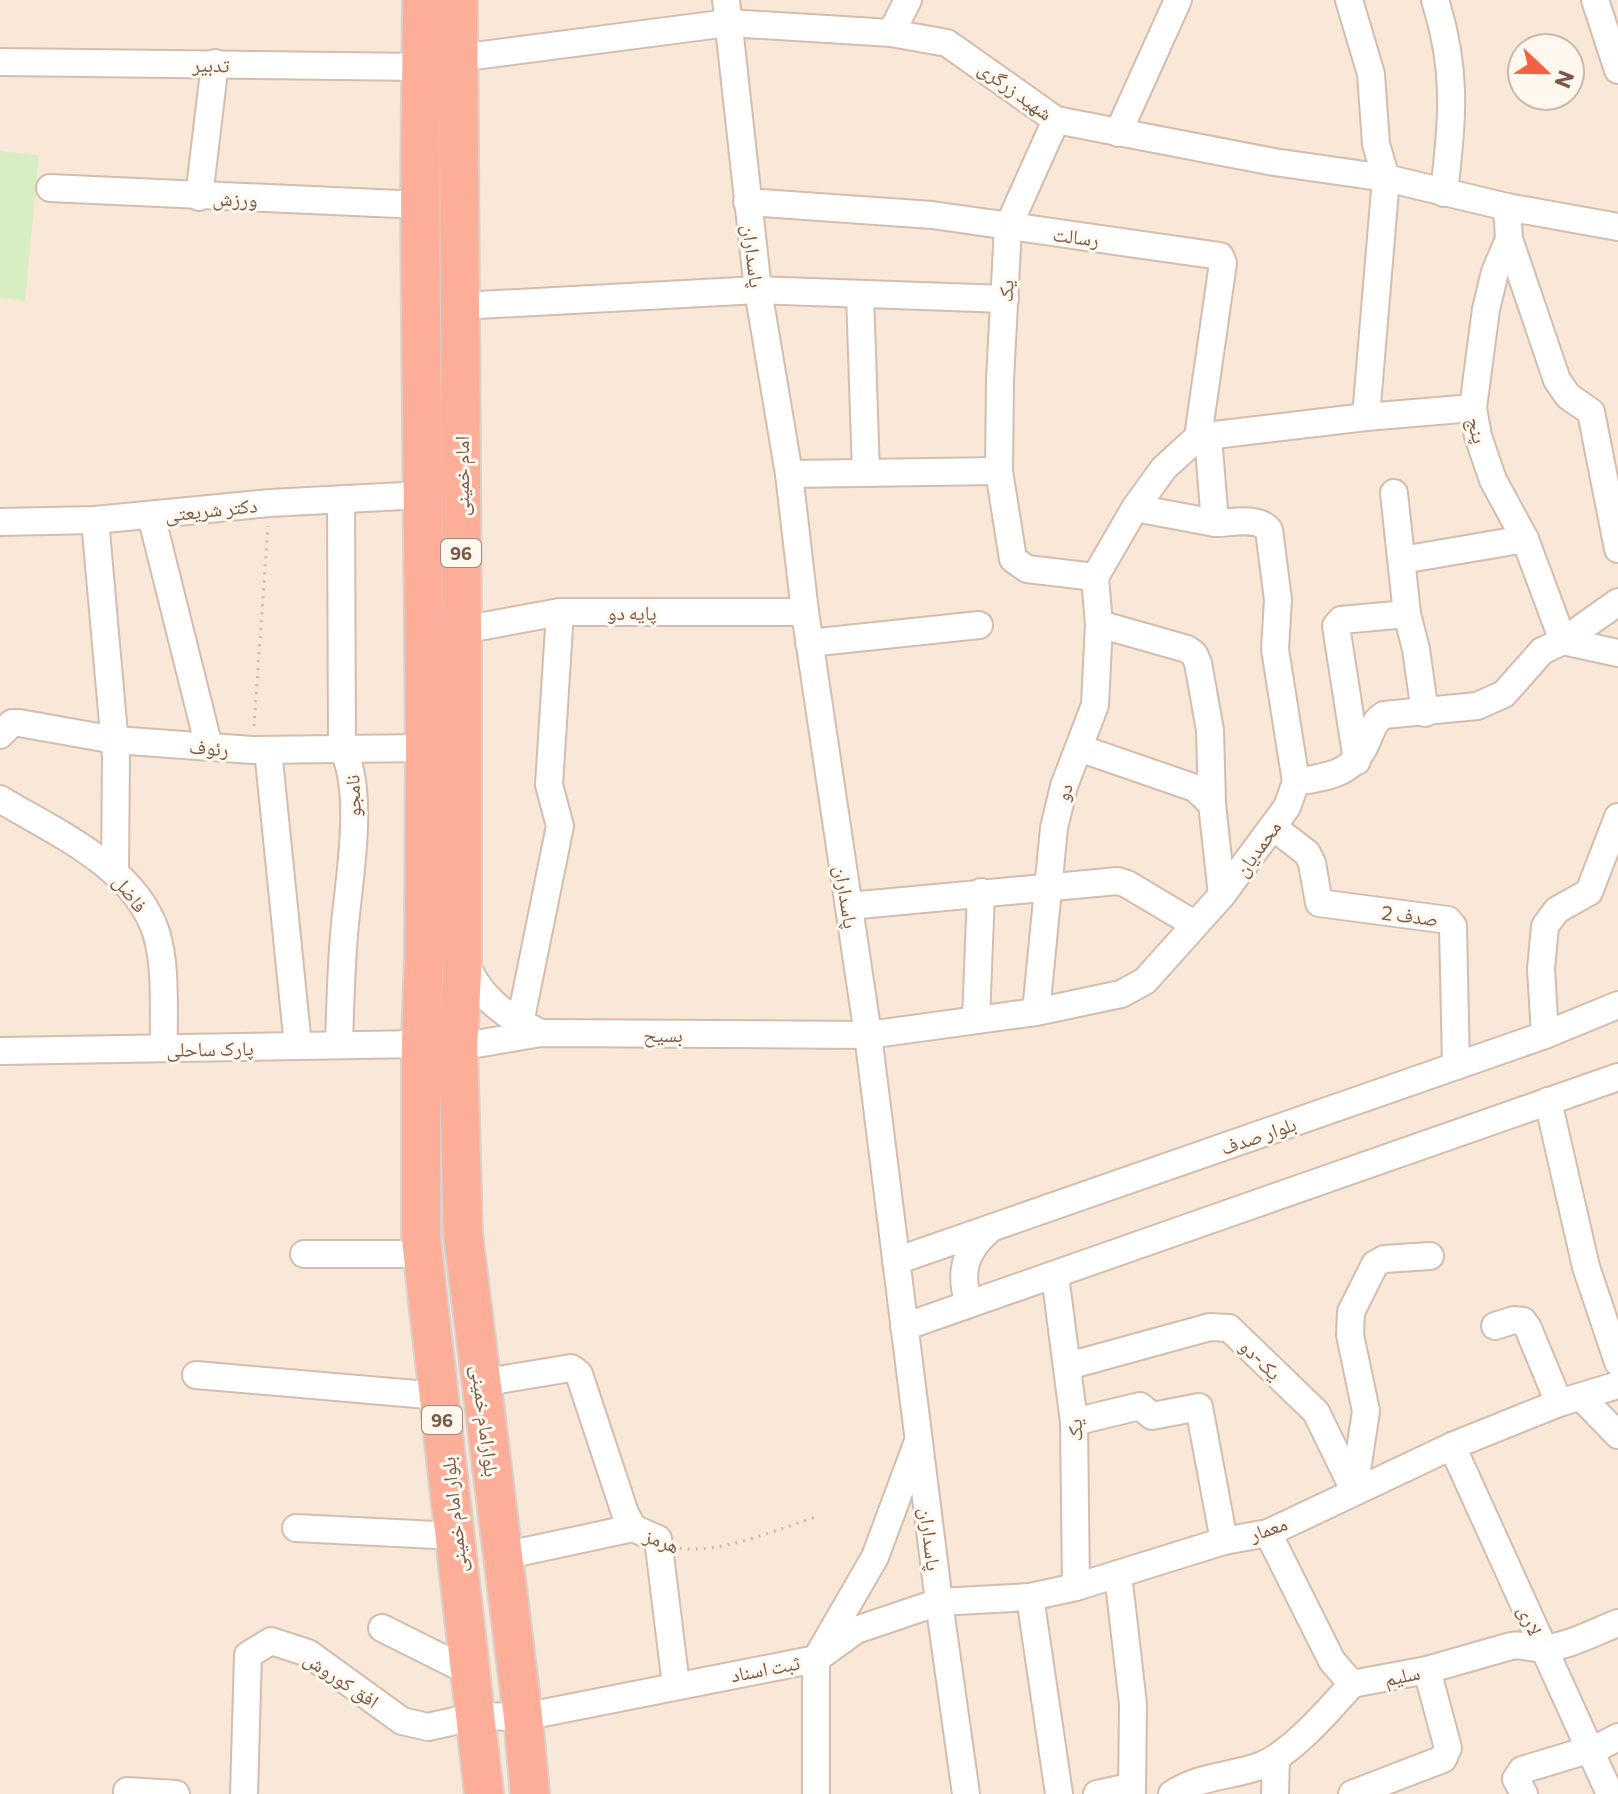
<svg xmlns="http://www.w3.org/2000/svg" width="1618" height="1794" viewBox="0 0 1618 1794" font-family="Commissioner,'Noto Naskh Arabic',sans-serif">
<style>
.residential{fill:#f9e8d7;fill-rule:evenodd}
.green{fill:#d7eec3}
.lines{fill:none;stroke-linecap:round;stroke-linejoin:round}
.minor-casing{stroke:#d4bdae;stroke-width:30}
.highway-casing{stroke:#dad0cc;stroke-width:42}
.path{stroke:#dcb39e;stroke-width:3;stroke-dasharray:2 6;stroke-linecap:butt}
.minor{stroke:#fff;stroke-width:26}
.highway{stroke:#fdae99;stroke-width:38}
.labels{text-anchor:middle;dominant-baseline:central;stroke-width:6;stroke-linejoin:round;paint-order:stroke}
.shield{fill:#fff8ef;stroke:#a3887a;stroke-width:2}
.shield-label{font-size:18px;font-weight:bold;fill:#7b5848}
.street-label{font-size:20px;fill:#7b5848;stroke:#fff8ef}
</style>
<rect width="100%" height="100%" fill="#fef4e7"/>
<!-- residential -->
<path class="residential" d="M0,0H1618V1794H0ZM1522,48H1570V96H1522Z"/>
<!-- green -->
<path class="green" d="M0,151L39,155L25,301L0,298Z"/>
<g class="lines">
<defs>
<g id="minor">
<path d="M726,0L758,290L789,474L805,612L868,1035L939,1602L966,1794"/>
<path d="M1349,0L1371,74L1376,144L1386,178L1366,417"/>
<path d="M1435,0C1458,72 1452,120 1444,193"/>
<path d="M1595,0L1618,70"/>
<path d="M891,33L908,0"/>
<path d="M459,58L728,23L891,33L947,43L1056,120L1274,162L1386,178L1507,207L1618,227"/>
<path d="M0,62L422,67"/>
<path d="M1056,120L1008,227L1000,380L999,471L1013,559L1027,569L1095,577L1135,508L1164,468L1198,437L1366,417L1473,408"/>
<path d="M1118,133L1178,0"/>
<path d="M50,188L420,205"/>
<path d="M199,197L215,63"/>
<path d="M747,202L932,215L1220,256L1223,263L1198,437"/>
<path d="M1507,207L1509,239L1495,272L1486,309L1473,408L1478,436L1493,480L1525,539L1563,641L1618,602"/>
<path d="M1509,239L1557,380L1568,396L1591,412L1618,549"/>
<path d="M860,294L866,473"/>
<path d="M460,306L758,290L1005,299"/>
<path d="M1208,436L1215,523C1232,523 1258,516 1269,530L1278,600L1275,649L1296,782"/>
<path d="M789,474L999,471"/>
<path d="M1394,493L1407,614L1416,649L1425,713"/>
<path d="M1135,508L1215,523"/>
<path d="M151,515L209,747"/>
<path d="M95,520L116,757L115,871"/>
<path d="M0,522L95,520L270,503L423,495"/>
<path d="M1402,560L1525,539"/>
<path d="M1099,624L1187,649L1194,654L1198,663L1210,730L1212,804"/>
<path d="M462,630L560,612H805"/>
<path d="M809,643L979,625"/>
<path d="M0,735L12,723H19L115,740L252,750L425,748"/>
<path d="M1079,748L1195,788L1212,804L1222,895"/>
<path d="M268,750L298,1046"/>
<path d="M1357,761L1336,626L1341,620L1407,614"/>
<path d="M0,799C56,833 134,866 156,932C167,968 163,1011 164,1048"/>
<path d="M1273,827L1307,853L1312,863L1319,903L1448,920L1453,926L1456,1066"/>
<path d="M849,906L1118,881L1127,884L1194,924"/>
<path d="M464,958C476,993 501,1014 535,1030"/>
<path d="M1036,1012L1054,828L1064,786L1095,705L1099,624L1095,577"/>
<path d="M976,1020L981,892"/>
<path d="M520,1023L560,826L549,785L560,612"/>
<path d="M1545,1035L1541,969L1545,926L1557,910L1589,892L1618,817"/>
<path d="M339,1045C340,1008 341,972 344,935C348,883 366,794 342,747L341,500"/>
<path d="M0,1051L421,1044L458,1047L541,1033L868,1035L1036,1012L1121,994L1145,981L1222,895L1287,807L1296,782C1329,776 1353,775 1367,741C1372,730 1374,721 1384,715L1477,706L1504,694L1542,651L1563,641L1618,653"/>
<path d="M1548,1101L1586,1267L1618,1362"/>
<path d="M304,1254H423"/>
<path d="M896,1261L1545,1035L1618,1005"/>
<path d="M1055,1275L1074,1422L1076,1587"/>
<path d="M969,1304C959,1274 964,1252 988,1231"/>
<path d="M1495,1326L1514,1320L1523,1321L1528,1328L1559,1403"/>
<path d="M904,1327L1618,1077"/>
<path d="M1068,1366L1210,1327L1229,1328L1316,1412L1354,1490"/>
<path d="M196,1375L439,1396"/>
<path d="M480,1383L571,1368L579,1374L625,1513L633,1528"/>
<path d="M1581,1397L1618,1435"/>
<path d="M1074,1422L1140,1406L1152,1416L1199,1407L1224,1541"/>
<path d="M1452,1446L1610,1794"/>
<path d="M1354,1490L1366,1411L1350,1335L1351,1312L1375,1264L1384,1259L1430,1256"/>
<path d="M296,1528L456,1536"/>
<path d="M1268,1533L1332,1661L1352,1684L1427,1670L1511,1646C1523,1644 1532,1649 1543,1648C1565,1648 1597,1631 1618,1623"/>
<path d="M503,1556L633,1528L658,1539L676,1685"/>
<path d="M1118,1574L1133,1704L1132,1794"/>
<path d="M1030,1597L1059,1794"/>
<path d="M382,1628L470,1672"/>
<path d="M127,1794V1791L176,1794"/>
<path d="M244,1794L248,1655L271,1641L308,1653L402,1721L428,1727L477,1716L523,1717L816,1659L875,1557L917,1444"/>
<path d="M816,1794V1659L856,1630L939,1602L1030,1597L1076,1587L1224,1541L1268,1533L1452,1446L1559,1403L1618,1385"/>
<path d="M1097,1794L1130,1787"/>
<path d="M1172,1794C1201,1775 1229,1777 1260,1766C1291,1754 1329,1710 1352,1684"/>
<path d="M1275,1794L1276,1759"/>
<path d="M1352,1794L1443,1759L1448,1748L1427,1670"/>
<path d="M1524,1794L1516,1779L1522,1770L1601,1746L1618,1737"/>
</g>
<g id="highway">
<path d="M422,0L420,205L425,748L424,956L421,1044V1239L484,1794"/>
<path d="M458,0L462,630V974L458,1047L463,1234L523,1717L530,1794"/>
</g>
</defs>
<!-- minor casing -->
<use href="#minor" class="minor-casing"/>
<!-- highway casing -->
<use href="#highway" class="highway-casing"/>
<!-- path -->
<g class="path">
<path d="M254,726L268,526"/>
<path d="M680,1548C718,1555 781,1528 819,1516"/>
</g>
<!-- minor -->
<use href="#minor" class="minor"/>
<!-- highway -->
<use href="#highway" class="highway"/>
</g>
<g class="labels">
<!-- shield labels -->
<g class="shield">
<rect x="441" y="539" width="40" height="28" rx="6"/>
<rect x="422" y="1406" width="40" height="28" rx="6"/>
</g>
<g class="shield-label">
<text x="461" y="553">96</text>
<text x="442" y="1420">96</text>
</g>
<!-- street labels -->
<g class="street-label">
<text transform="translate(211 64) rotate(1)">تدبیر</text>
<text transform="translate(1016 90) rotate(36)">شهید زرگری</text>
<text transform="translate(235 198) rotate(2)">ورزش</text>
<text transform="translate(1076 236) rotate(7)">رسالت</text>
<text transform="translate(754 256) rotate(83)">پاسداران</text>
<text transform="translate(1005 291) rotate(-87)">یک</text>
<text transform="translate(1478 430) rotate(76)">پنج</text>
<text transform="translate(461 476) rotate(-90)">امام خمینی</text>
<text transform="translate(211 509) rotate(-6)">دکتر شریعتی</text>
<text x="632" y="612">پایه دو</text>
<text transform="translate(209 747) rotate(4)">رئوف</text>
<text transform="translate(1063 792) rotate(-74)">دو</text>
<text transform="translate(352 796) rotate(-92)">نامجو</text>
<text transform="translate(1257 848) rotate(-54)">محمدیان</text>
<text transform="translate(131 893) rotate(53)">فاضل</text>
<text transform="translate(847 897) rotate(81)">پاسداران</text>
<text transform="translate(1410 915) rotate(7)">صدف 2</text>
<text x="663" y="1034">بسیح</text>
<text transform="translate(210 1048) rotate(-1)">پارک ساحلی</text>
<text transform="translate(1258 1135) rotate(-19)">بلوار صدف</text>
<text transform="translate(1261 1359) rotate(44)">یک-دو</text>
<text transform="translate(486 1421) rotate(83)">بلوارامام خمینی</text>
<text transform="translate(1074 1430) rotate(-92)">یک</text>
<text transform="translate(453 1515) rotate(-96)">بلوار امام خمینی</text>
<text transform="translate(1268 1528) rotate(-19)">معمار</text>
<text transform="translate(931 1539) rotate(83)">پاسداران</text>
<text transform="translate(662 1540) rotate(21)">هرمز</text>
<text transform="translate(1531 1620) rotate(66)">لاری</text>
<text transform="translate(765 1668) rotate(-11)">ثبت اسناد</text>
<text transform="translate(1402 1675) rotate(-12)">سلیم</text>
<text transform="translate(342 1679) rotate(34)">افق کوروش</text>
</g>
</g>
<!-- north arrow -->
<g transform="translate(1546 72) rotate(112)"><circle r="38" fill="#fff8ef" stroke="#cab8ac" stroke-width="2"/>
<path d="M0-6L14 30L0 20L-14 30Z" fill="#f26142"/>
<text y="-12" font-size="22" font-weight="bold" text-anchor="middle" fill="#7b5848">N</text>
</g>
</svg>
